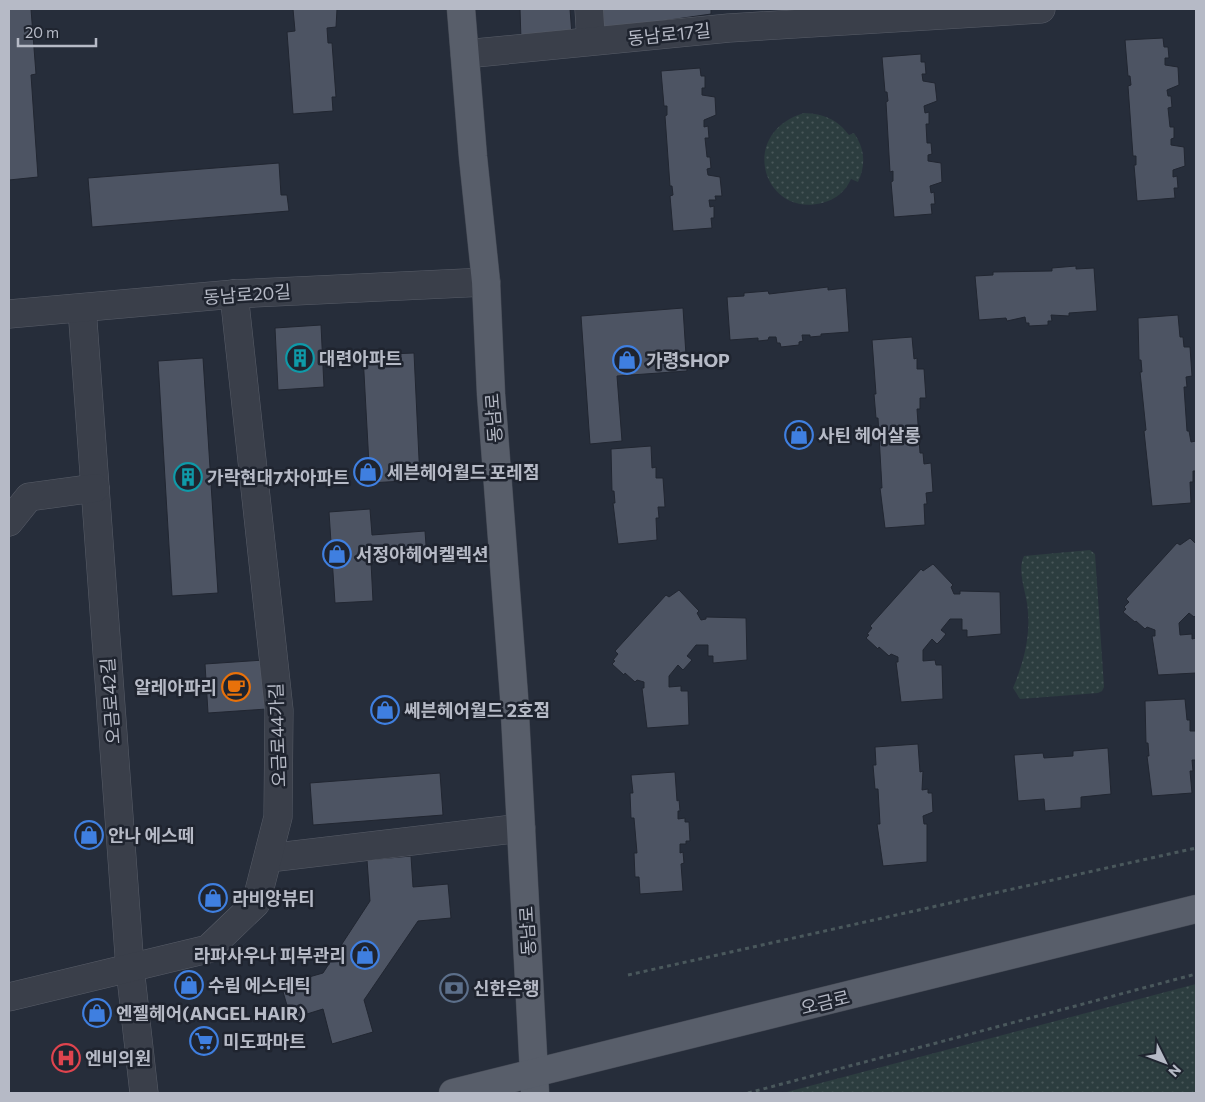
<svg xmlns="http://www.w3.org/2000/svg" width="1205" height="1102" viewBox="0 0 1205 1102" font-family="Commissioner,'Noto Sans KR',sans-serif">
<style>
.green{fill:url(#green-dots)}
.building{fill:#4d5463;stroke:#212631}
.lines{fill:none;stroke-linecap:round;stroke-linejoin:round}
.minor-casing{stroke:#585d68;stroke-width:29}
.major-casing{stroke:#434853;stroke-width:29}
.path{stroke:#4a585c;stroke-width:3;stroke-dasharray:4 4;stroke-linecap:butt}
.minor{stroke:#3a3f4a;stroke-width:28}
.major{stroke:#585e6a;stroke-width:28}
.labels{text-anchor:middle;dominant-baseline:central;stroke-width:5;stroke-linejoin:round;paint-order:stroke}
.street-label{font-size:18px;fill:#b6bac6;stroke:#1f242f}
.poi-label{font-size:18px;font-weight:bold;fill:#b6bac6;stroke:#1f242f;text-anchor:start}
</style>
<defs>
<pattern id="green-dots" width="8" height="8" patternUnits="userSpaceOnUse" patternTransform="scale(1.25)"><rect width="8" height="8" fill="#2c3d3f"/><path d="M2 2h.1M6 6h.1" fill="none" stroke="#485759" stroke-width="1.8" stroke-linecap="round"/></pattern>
</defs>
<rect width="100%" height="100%" fill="#262d3a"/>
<!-- green -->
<g class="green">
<path d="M804,113C824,114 837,119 849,135L854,133C865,149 866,165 858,182L851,179C846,191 835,200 822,203C763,218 737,133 804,113Z"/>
<path d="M1090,550L1095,554L1104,687L1102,691L1098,693L1020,699L1013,688C1023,664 1030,639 1028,613C1028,595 1016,572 1024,556Z"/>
<path d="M1196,984V1093H783Z"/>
</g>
<!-- building -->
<g class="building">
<path d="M9,9H31L36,74L31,75L38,177L9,180Z"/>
<path d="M293,9H337L336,27L327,28L328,43H332L336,97H332L333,111L293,114L287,32L295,31Z"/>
<path d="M520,9H570L572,35L521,40Z"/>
<path d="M600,9H711V14L600,30Z"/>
<path d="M1163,38L1164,47H1168L1169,58H1165V65L1178,67L1179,85L1167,90L1168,96H1171L1172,107L1168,108L1170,127H1174V138L1171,139V145L1184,147L1185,166L1173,170V177L1177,176L1178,188H1174L1175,198L1137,201L1134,165H1136V156H1133L1128,86L1131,85L1130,76H1128L1125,40Z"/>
<path d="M921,54V62H925L926,74H922L923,81L935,83L937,101L924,106L925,113L929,112V124H926L927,143H931L932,154L928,155V161L941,163L942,182L930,186L931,193L934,192L935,204H931L932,214L894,217L891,182L893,181V171L890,172L886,102L888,101L887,92H885L882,57Z"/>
<path d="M700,68L701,76H705V88H702V95L715,97L716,115L704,120V127L708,126L709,138H705L707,157H710L711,168L707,169L708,175L720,177L722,196H715L716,200H709L710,207L714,206V218H711L712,228L673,231L670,196L673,195L672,186H670L665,116L667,115V106H664L661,71Z"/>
<path d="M279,163L281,195H287L289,211L92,227L88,178Z"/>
<path d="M1076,266V269L1094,268L1097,311L1069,313V316L1051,315L1052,321H1048V325L1029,326V323H1026L1025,317L1007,321L1006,318L979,320L975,276L993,275V272L1052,271V268Z"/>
<path d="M828,287V290L846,288L849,332L821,334V336L810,337V335H802L803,341L799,342V345L781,347L780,343H777L776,337H769L768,340L758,341V338L730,340L727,297L744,296V293L768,291L769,294Z"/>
<path d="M683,308L687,371L617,376L622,441L590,444L581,316Z"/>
<path d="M1178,315L1180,337H1183L1184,347H1190L1192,376L1186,377L1187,387H1184L1187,431H1189L1191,442L1196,441V471H1193V482H1190L1191,503L1152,506L1144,431L1146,430L1140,372H1142L1141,360H1139L1138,318Z"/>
<path d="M321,325L324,387L278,390L275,328Z"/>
<path d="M912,337L914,359L917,358V369H924L926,398H920V409H917L920,453H923L924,464L931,463L933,492L926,493L927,504H924L925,525L885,528L880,488H882L878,418H876L874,394H876L872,340Z"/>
<path d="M414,353L420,480L370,483L363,355Z"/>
<path d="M203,358L218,593L172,596L158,361Z"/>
<path d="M651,446L652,468L656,467V478H663L665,507H658L659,518H656L657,540L618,544L613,503H615L614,491H612L611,449Z"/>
<path d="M370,509L372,535L425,531L427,559L371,562L373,601L335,603L329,512Z"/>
<path d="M1190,538L1196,544V615L1194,617L1189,613L1179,623L1180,635L1192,634V639L1196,638V673L1158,675L1152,636H1155V630L1147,627L1145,629L1136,621L1135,622L1123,612L1126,609L1124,607L1129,602L1126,599L1177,543L1180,545Z"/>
<path d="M933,564L953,585L951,587L954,594H960V591L1000,592L1001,634L967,637V630H962V619H950L941,630L946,634L942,639L937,644L932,639L923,650V661L935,660L936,665H942L943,699L901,702L896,662H898V657L891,654L889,656L879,647L878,649L866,638L869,635L867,634L872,628L870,626L921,569L923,571Z"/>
<path d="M679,590L699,611L697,613L701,620L706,619V617L746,618L747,660L713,663V656H708V645H696L687,656L692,660L683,670L678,665L669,676V687L681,686V691H688L689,725L647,728L642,688H644V682L637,680L635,682L625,673L624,675L612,664L615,661L613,660L618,654L615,651L666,595L669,597Z"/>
<path d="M264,660L267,709L208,713L205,664Z"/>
<path d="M1185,699L1187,720H1190V731H1196V760H1192L1193,771H1190L1192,793L1152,796L1147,756H1149L1148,743H1146L1145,701Z"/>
<path d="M918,744L920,772L923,771L922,790L928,789V793H932L933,812L923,816L924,824H927V862L883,866L877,824H880L878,789H875L873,765H876L875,747Z"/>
<path d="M1108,748L1111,794L1081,797V808L1045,811L1044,799L1018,801L1014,755L1043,753L1044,758L1073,756V751Z"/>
<path d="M675,772L677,801L679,800L680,811H678V819L685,818V822H689L690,841H686V844H680V853L683,852L684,863L681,864L683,891L640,894L639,877H635L634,853H637L634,818H631L630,793H633L631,775Z"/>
<path d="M440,773L443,815L313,825L310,783Z"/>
<path d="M411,856L413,887L448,884L451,918L418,921L364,1000L373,1032L332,1044L323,1009L291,1019L281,985L323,973L370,901L367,860Z"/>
</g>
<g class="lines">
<defs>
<g id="minor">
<path d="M589,9L591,41"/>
<path d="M465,54L729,28L1041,9"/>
<path d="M82,308L130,968L144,1093"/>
<path d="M9,314L234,294L486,282"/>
<path d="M9,522L29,497L95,488"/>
<path d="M269,858L521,828"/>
<path d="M9,997L208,949L256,903L278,817L279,710L234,294"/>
</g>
<g id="major">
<path d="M461,9L473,157L486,282L491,394L514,696L535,1093"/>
<path d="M453,1093L1196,909"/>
</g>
</defs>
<!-- minor casing -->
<use href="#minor" class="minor-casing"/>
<!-- major casing -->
<use href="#major" class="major-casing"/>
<!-- path -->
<g class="path">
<path d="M628,975L1196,848"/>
<path d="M748,1093L1196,974"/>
</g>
<!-- minor -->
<use href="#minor" class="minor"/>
<!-- major -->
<use href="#major" class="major"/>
</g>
<!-- icons -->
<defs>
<symbol id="building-ring" viewBox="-11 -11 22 22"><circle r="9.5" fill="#1f242f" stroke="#0f9aa8" stroke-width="1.5"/><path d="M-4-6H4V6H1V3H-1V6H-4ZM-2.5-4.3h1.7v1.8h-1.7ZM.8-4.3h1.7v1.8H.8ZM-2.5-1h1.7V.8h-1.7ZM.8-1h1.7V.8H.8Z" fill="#0f9aa8"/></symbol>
<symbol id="shop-ring" viewBox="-11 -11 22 22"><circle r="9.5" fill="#1f242f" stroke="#3f7fe0" stroke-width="1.5"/><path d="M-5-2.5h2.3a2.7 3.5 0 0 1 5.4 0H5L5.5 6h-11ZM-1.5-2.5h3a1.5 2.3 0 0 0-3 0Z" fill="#3f7fe0"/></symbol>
<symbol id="cafe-ring" viewBox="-11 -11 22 22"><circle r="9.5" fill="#1f242f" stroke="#e8710a" stroke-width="1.5"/><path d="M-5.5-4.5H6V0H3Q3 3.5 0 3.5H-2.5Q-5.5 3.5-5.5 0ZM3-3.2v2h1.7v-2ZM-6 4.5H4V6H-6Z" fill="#e8710a"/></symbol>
<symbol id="bank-ring" viewBox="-11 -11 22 22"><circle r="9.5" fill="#1f242f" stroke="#5c6f8a" stroke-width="1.5"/><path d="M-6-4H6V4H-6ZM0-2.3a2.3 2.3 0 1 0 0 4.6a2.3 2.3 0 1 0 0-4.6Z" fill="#5c6f8a"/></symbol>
<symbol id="supermarket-ring" viewBox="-11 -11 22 22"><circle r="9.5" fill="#1f242f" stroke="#3f7fe0" stroke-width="1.5"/><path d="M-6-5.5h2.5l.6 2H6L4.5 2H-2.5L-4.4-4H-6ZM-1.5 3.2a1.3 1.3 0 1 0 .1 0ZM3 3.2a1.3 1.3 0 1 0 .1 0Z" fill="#3f7fe0"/></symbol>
<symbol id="hospital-ring" viewBox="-11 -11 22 22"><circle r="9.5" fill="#1f242f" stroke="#e0444e" stroke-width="1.5"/><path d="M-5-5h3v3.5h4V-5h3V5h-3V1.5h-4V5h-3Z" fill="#e0444e"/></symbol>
</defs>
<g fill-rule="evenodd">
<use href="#building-ring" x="284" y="342" width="32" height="32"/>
<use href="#shop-ring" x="611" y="344" width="32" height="32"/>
<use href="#shop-ring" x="783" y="419" width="32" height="32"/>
<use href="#shop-ring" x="352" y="456" width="32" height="32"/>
<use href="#building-ring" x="172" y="461" width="32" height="32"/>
<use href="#shop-ring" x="321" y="538" width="32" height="32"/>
<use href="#cafe-ring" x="220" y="671" width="32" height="32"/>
<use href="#shop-ring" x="369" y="694" width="32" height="32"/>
<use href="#shop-ring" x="73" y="819" width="32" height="32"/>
<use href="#shop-ring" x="197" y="882" width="32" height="32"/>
<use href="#shop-ring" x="349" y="939" width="32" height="32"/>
<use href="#shop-ring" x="173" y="969" width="32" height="32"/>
<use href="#bank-ring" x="438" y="972" width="32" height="32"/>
<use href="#shop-ring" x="81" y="997" width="32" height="32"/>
<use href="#supermarket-ring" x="188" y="1025" width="32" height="32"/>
<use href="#hospital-ring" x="50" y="1042" width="32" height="32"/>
</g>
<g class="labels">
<!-- street labels -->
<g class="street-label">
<text transform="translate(669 34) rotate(-6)">동남로17길</text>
<text transform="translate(247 294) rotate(-4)">동남로20길</text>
<text transform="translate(493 418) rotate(-94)">동남로</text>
<text transform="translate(110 701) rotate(-94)">오금로42길</text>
<text transform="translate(277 735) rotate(-92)">오금로44가길</text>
<text transform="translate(527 931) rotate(-93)">동남로</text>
<text transform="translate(825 1002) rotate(-14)">오금로</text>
</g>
<!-- poi labels -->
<g class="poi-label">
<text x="319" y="358">대련아파트</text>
<text x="646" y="360">가령SHOP</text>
<text x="818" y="435">사틴 헤어살롱</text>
<text x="387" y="472">세븐헤어월드 포레점</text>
<text x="207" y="477">가락현대7차아파트</text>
<text x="356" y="554">서정아헤어켈렉션</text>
<text x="217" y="687" text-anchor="end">알레아파리</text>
<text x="404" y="710">쎄븐헤어월드 2호점</text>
<text x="108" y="835">안나 에스떼</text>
<text x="232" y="898">라비앙뷰티</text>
<text x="346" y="955" text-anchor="end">라파사우나 피부관리</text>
<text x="208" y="985">수림 에스테틱</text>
<text x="473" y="988">신한은행</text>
<text x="116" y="1013">엔젤헤어(ANGEL HAIR)</text>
<text x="223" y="1041">미도파마트</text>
<text x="85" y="1058">엔비의원</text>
</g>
</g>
<!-- border -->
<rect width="1205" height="1102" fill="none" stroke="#b6bac6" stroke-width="20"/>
<!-- north arrow -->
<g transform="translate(1165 1062) rotate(132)" stroke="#1f242f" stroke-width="4" paint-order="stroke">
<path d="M0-4L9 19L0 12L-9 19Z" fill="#b6bac6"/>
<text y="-8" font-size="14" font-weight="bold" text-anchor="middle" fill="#b6bac6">N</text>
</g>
<!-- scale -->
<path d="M18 38v8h78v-8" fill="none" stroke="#b6bac6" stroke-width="2.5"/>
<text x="25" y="38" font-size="15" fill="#b6bac6" stroke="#1f242f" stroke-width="4" paint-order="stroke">20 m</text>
</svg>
